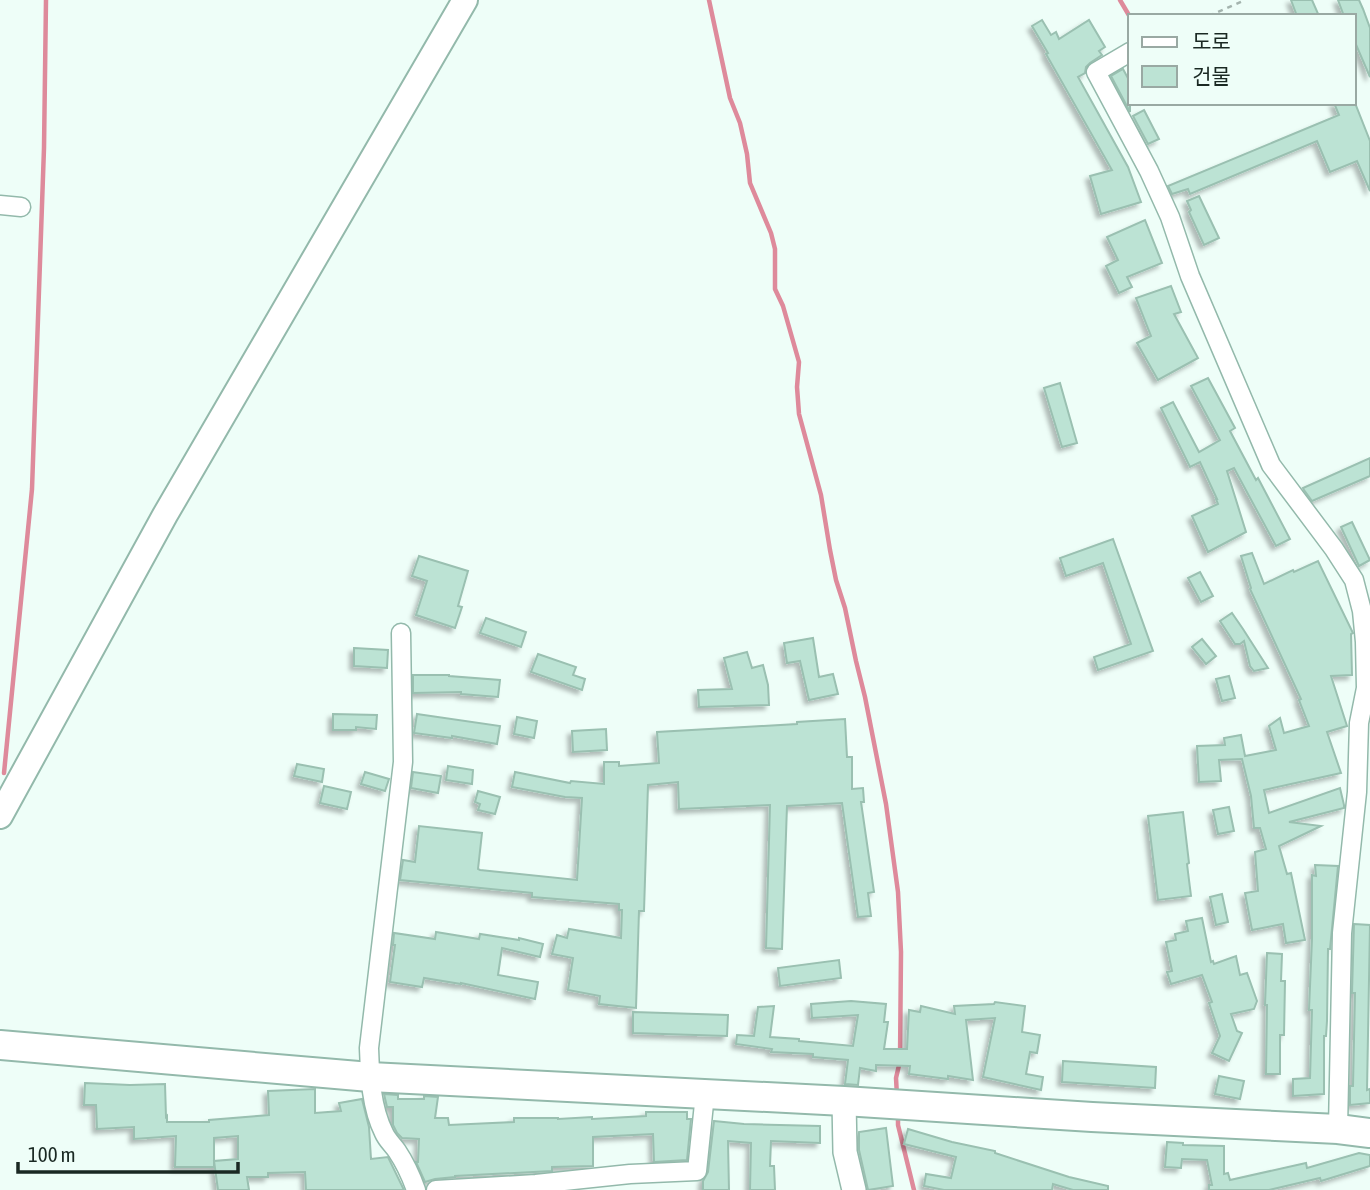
<svg xmlns="http://www.w3.org/2000/svg" width="1370" height="1190" viewBox="0 0 1370 1190" font-family="'Asap Condensed','Noto Sans KR',sans-serif">
<style>
.lines{fill:none;stroke-linecap:round;stroke-linejoin:round}
.stream{stroke:#de8a9b;stroke-width:4.5}
.building{fill:#bce3d4;stroke:#9ac0b1;stroke-width:2;filter:url(#shadow)}
.minor-casing{stroke:#93b9ab;stroke-width:21}
.tertiary-casing{stroke:#93b9ab;stroke-width:26}
.secondary-casing{stroke:#93b9ab;stroke-width:28}
.primary-casing{stroke:#93b9ab;stroke-width:32}
.path{stroke:#a4b4ae;stroke-width:2.5;stroke-dasharray:5 5;stroke-linecap:butt}
.minor{stroke:#fff;stroke-width:18}
.tertiary{stroke:#fff;stroke-width:23}
.secondary{stroke:#fff;stroke-width:24}
.primary{stroke:#fff;stroke-width:28}
</style>
<defs>
<filter id="shadow"><feDropShadow dx="-4" dy="4" stdDeviation="2" flood-color="#0004"/></filter>
</defs>
<rect width="100%" height="100%" fill="#eefef8"/>
<g class="lines">
<!-- stream -->
<g class="stream">
<path d="M709,0L730,98L740,123L747,154L750,183L771,233L775,249V289L783,306L799,362L797,387L799,414L821,495L830,550L836,580L845,608L856,661L865,697L886,804L898,892L901,952L900,1061L896,1078L897,1096"/>
<path d="M1120,0L1130,17"/>
<path d="M4,773L32,489L44,148L46,0"/>
<path d="M898,1116V1125L914,1190"/>
</g>
</g>
<!-- building -->
<g class="building">
<path d="M1291,0H1312L1319,16H1297Z"/>
<path d="M1338,0H1359L1363,9L1370,28V77L1354,40V16H1344Z"/>
<path d="M1042,20L1051,35L1056,32L1059,39L1089,20L1105,47L1099,51L1102,55L1090,63L1086,67L1085,73L1078,77L1128,167L1141,202L1101,214L1090,176L1112,170L1046,54L1048,53L1032,26Z"/>
<path d="M1123,69L1130,82V112L1111,76Z"/>
<path d="M1334,103H1355L1370,141V191L1357,161L1330,172L1317,141L1190,194L1188,189L1172,194L1168,186L1339,115Z"/>
<path d="M1144,110L1159,139L1148,144L1133,116Z"/>
<path d="M1199,196L1219,238L1204,245L1189,212L1191,210L1187,201Z"/>
<path d="M1145,220L1162,263L1127,277L1132,287L1119,293L1106,266L1118,260L1107,237Z"/>
<path d="M1171,286L1181,312L1174,314L1198,358L1158,380L1137,343L1151,336L1136,298Z"/>
<path d="M1208,378L1235,428L1230,431L1256,480L1258,478L1290,539L1276,546L1234,468L1227,471L1246,532L1208,552L1192,516L1218,504L1216,499H1217L1200,462L1190,467L1161,408L1173,402L1199,452L1220,440L1191,386Z"/>
<path d="M1060,383L1077,443L1062,447L1044,388Z"/>
<path d="M1370,458V476L1312,501L1304,490L1303,488Z"/>
<path d="M1352,522L1370,560L1359,566L1341,527Z"/>
<path d="M1113,539L1153,651L1098,670L1094,657L1131,644L1103,563L1066,576L1060,558Z"/>
<path d="M1252,553L1264,584L1293,570L1294,572L1318,561L1353,633L1351,634L1352,675L1331,676L1347,726L1327,732L1341,773L1264,790L1269,813L1340,788L1344,805V808L1289,822L1321,826L1279,846L1287,874L1291,873L1305,940L1286,943L1283,924L1252,930L1245,893L1258,891L1255,852L1266,849L1260,828H1254L1251,796L1242,759L1219,760L1221,781L1199,782L1197,746L1225,745L1224,738L1241,735L1245,756L1276,750L1269,726L1280,718L1284,733L1309,726L1299,700L1301,699L1250,589L1251,588L1241,556Z"/>
<path d="M419,556L468,571L458,606L462,607L455,628L416,615L427,581L412,576Z"/>
<path d="M1200,572L1213,596L1201,602L1188,578Z"/>
<path d="M1232,613L1243,629L1268,668L1254,671L1250,666L1244,641L1240,644H1235L1220,621Z"/>
<path d="M486,618L526,632L521,647L480,633Z"/>
<path d="M813,638L819,677L833,674L838,694L809,700L800,661L787,663L784,643Z"/>
<path d="M1202,639L1216,656L1206,664L1192,647Z"/>
<path d="M354,648L388,650L387,668L354,666Z"/>
<path d="M747,652L752,668L763,665L768,685L769,705L699,707L698,690L732,689L724,658Z"/>
<path d="M538,654L576,667L573,675L585,679L582,690L531,672Z"/>
<path d="M413,675H449V676L500,680L498,697L461,694V692L413,693Z"/>
<path d="M1229,676L1235,698L1222,701L1216,679Z"/>
<path d="M333,714L377,715L376,729L356,727V730H333Z"/>
<path d="M417,714L500,726L497,744L452,736V738L414,733Z"/>
<path d="M517,717L537,721L534,738L514,734Z"/>
<path d="M845,719L847,757H852V789L863,788L864,802H861L874,892L868,893L871,916L858,917L842,803L787,806L782,949L766,948L770,805L679,809L678,782L648,785L644,911H639L636,1008L599,1004L600,996L568,990L573,958L552,954L557,935L567,938L569,929L621,938L622,910H619V904L532,897V893L400,880L403,860L415,862L419,826L482,833L478,869L480,870L577,880L582,798L565,797L512,787L515,772L570,783L571,781L604,784V762H619V766L659,763L657,732L797,724V722Z"/>
<path d="M606,729L607,750L573,752L572,731Z"/>
<path d="M297,764L324,769L322,782L294,776Z"/>
<path d="M448,766L473,770L472,784L446,780Z"/>
<path d="M365,772L389,779L385,791L361,784Z"/>
<path d="M413,772L441,776L438,793L411,788Z"/>
<path d="M324,786L351,792L347,809L320,803Z"/>
<path d="M478,791L500,797L495,814L478,810L480,804L475,802Z"/>
<path d="M1229,807L1234,831L1218,834L1213,810Z"/>
<path d="M1183,812L1189,863L1187,864L1191,896L1158,900L1148,816Z"/>
<path d="M1315,865L1338,866L1330,949H1328L1327,1021L1326,1036H1324V1094L1293,1096V1079L1310,1078L1312,1010H1309L1312,939V875L1316,876Z"/>
<path d="M1222,894L1228,922L1216,925L1210,897Z"/>
<path d="M1202,918L1211,962L1213,961L1214,964L1236,956L1240,975L1247,973L1257,1001L1254,1009L1231,1014L1237,1031L1242,1033L1229,1061L1212,1053L1220,1036L1209,1003L1212,1002L1202,975L1171,984L1167,972L1172,971L1166,942L1176,940L1175,934L1188,931L1186,921Z"/>
<path d="M1354,924L1370,925L1367,1090L1370,1089V1103L1350,1105V1086H1353L1355,993H1352Z"/>
<path d="M436,932L479,939L480,934L519,940V938L543,944L540,957L502,948L498,975L538,982L535,999L461,983V984L424,978L422,987L390,982L395,945H393L394,933L435,939Z"/>
<path d="M1267,953L1282,954L1281,981H1285L1284,1035H1280V1074H1266L1267,1005H1265Z"/>
<path d="M839,960L841,978L780,986L778,968Z"/>
<path d="M851,1001L886,1004L884,1022H888L884,1049H907L909,1010L920,1012L921,1006L955,1014L954,1006L994,1004L995,1002L1025,1006L1022,1032L1040,1035L1037,1053L1030,1052L1026,1074L1043,1077L1041,1090L983,1077L995,1018L966,1020L973,1080L948,1076V1079L909,1074L910,1066L876,1065V1071L860,1068L858,1085L845,1084L848,1060L813,1057V1054L771,1052L772,1049L736,1044L737,1035L754,1036L758,1007L774,1006L770,1037L799,1039V1041L853,1046L858,1015L812,1018L811,1004Z"/>
<path d="M633,1012L728,1015L727,1036L633,1033Z"/>
<path d="M1063,1061L1156,1067L1155,1088L1062,1082Z"/>
<path d="M1219,1076L1244,1081L1240,1099L1215,1094Z"/>
<path d="M85,1083L130,1085L165,1084L166,1117L167,1116V1122H209V1120L269,1115L268,1091L315,1089V1113L341,1111L339,1103L362,1099L369,1127L371,1159L388,1157L404,1190H306L305,1172L268,1173V1177H247L249,1190H218L214,1161L238,1159V1136L214,1138V1167H175L176,1136L134,1139V1127L97,1129L96,1105H84Z"/>
<path d="M384,1094L398,1095V1099H424V1096L438,1097L435,1118H448L449,1125L514,1122V1118H558V1119L592,1117V1119L646,1116V1112H687V1119H691L687,1160L654,1162L653,1134L593,1137V1166L552,1167V1171L455,1176V1177L435,1179L425,1182L416,1162H418L419,1139L402,1138L397,1133L393,1125V1107H387Z"/>
<path d="M714,1121L744,1124L820,1126V1143L771,1141L770,1166H774L775,1190H750L751,1143L728,1141L729,1190H703V1181L708,1172Z"/>
<path d="M886,1128L893,1186L868,1190L859,1150V1132Z"/>
<path d="M908,1129L952,1142L995,1151V1153L1069,1177L1108,1186V1190H1073L1053,1184L1052,1190H944L924,1186L926,1174L951,1178L956,1157L904,1144Z"/>
<path d="M1167,1142L1183,1143V1145L1224,1146V1174L1228,1173L1230,1180L1306,1163L1307,1168L1359,1153L1370,1155V1166L1321,1181L1320,1178L1269,1190H1209V1185H1212L1207,1160L1182,1159L1181,1168L1165,1167Z"/>
</g>
<g class="lines">
<defs>
<g id="minor">
<path d="M1130,52L1096,72L1149,171L1170,217L1190,276L1271,465L1334,549L1354,580L1362,611L1365,642L1366,688L1359,723L1357,792L1342,933L1338,1129"/>
<path d="M0,205L21,207"/>
<path d="M401,633L403,762L369,1048C370,1077 371,1107 384,1133C387,1140 393,1145 397,1151C405,1163 411,1176 416,1190"/>
<path d="M436,1190L536,1184L630,1174L697,1171L705,1094"/>
</g>
<path id="tertiary" d="M844,1101L845,1152L854,1190"/>
<path id="secondary" d="M0,816L165,515L465,0"/>
<path id="primary" d="M0,1045L370,1077L844,1101L1092,1117L1338,1129L1370,1133"/>
</defs>
<!-- minor casing -->
<use href="#minor" class="minor-casing"/>
<!-- tertiary casing -->
<use href="#tertiary" class="tertiary-casing"/>
<!-- secondary casing -->
<use href="#secondary" class="secondary-casing"/>
<!-- primary casing -->
<use href="#primary" class="primary-casing"/>
<!-- path -->
<path class="path" d="M1209,16L1245,0"/>
<!-- minor -->
<use href="#minor" class="minor"/>
<!-- tertiary -->
<use href="#tertiary" class="tertiary"/>
<!-- secondary -->
<use href="#secondary" class="secondary"/>
<!-- primary -->
<use href="#primary" class="primary"/>
</g>
<!-- legend -->
<rect x="1128" y="14" width="228" height="91" fill="#eefef8" stroke="#99a9a3" stroke-width="2"/>
<rect x="1142" y="37" width="35" height="10" fill="#ffffff" stroke="#99a9a3" stroke-width="2"/>
<text x="1192" y="49" font-size="21" fill="#1a2923">도로</text>
<rect x="1142" y="66" width="35" height="21" fill="#bce3d4" stroke="#99a9a3" stroke-width="2"/>
<text x="1192" y="84" font-size="21" fill="#1a2923">건물</text>
<!-- scale -->
<path d="M18 1162v10h220v-10" fill="none" stroke="#1a2923" stroke-width="3.5"/>
<text x="28" y="1162" font-size="21" fill="#1a2923" stroke="#eefef8" stroke-width="5" paint-order="stroke">100 m</text>
</svg>
